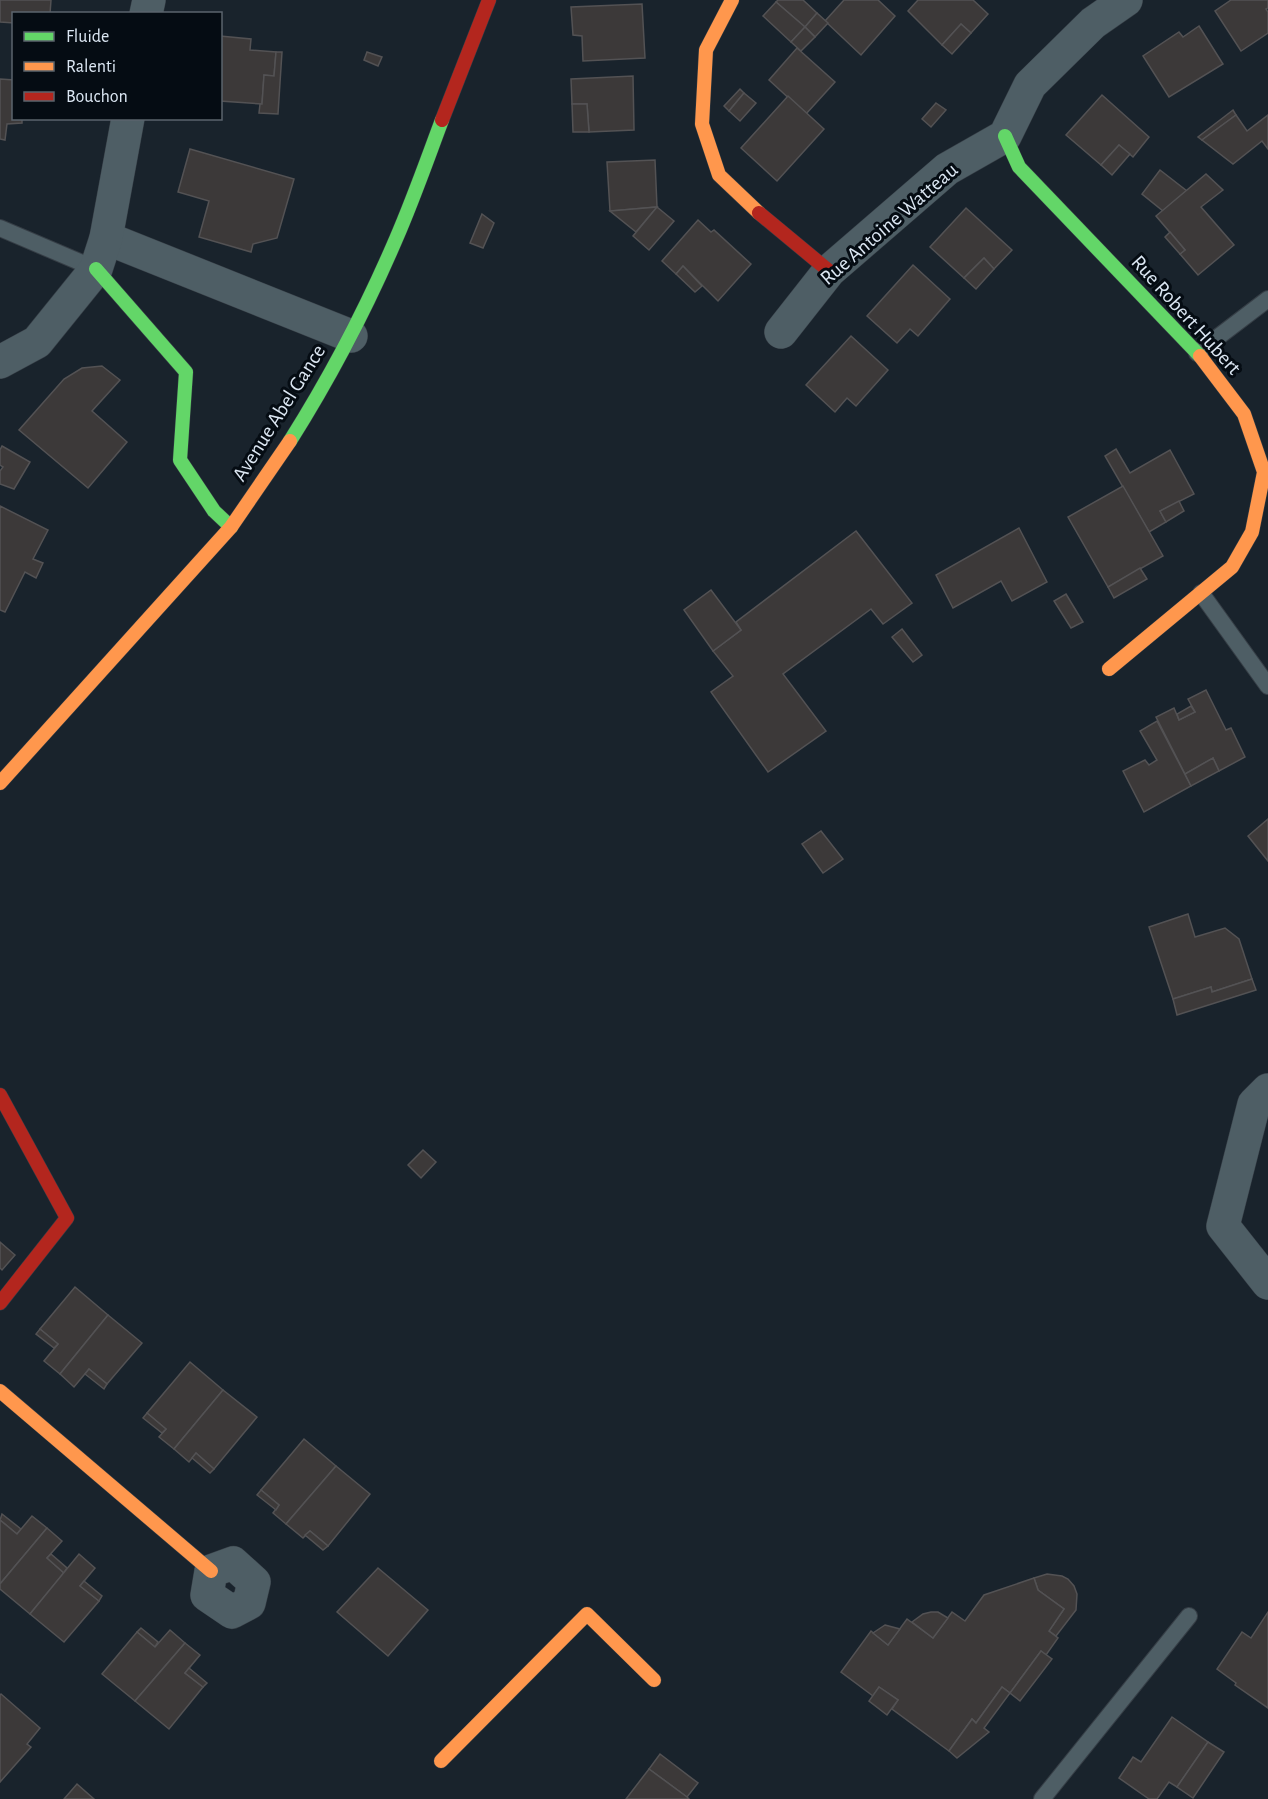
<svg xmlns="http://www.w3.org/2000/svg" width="1268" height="1799" viewBox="0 0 1268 1799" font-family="'Alegreya Sans',sans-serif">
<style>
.building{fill:#3c3939;stroke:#535254;stroke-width:1.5}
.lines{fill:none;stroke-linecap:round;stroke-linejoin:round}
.lane-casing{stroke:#363e46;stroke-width:18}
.street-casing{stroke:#363e46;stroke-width:34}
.fast-casing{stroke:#363e46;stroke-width:15}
.slow-casing{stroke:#363e46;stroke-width:15}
.jam-casing{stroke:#363e46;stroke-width:15}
.lane{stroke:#4e5e65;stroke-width:16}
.street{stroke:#4e5e65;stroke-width:33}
.fast{stroke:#63d668;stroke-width:14}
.slow{stroke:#ff974d;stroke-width:14}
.jam{stroke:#b3261e;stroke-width:14}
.labels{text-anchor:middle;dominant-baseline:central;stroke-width:6;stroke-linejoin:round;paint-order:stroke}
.street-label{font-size:21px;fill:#dce7f3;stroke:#050c13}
</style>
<rect width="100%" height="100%" fill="#19232c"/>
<!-- building -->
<g class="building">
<path d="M0,0H51L50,14H14V23L0,22Z"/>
<path d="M778,0H803L817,13L805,27L776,2Z"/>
<path d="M844,0H878L895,16L861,55L825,21Z"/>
<path d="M918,0H973L988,14L971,33L961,24L942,45L908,11Z"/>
<path d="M1231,0H1268V8L1266,9L1268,12V33L1241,51L1215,11Z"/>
<path d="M776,2L805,27L791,42L763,16Z"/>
<path d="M642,4L645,58L583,61L582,36L573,35L571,7Z"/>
<path d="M817,13L828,23L815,37L805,27Z"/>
<path d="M961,24L971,33L952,54L942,45Z"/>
<path d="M1199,26L1223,64L1169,97L1143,56L1179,32L1183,37Z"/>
<path d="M805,27L815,37L801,51L791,42Z"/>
<path d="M220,36L251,39L250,50L276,52L274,76L264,75L262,104L220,101Z"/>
<path d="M797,48L835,82L806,114L769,80Z"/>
<path d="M276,52H282L278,114L259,113L260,104H262L264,75L274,76Z"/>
<path d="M367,52L382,57L378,66L364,60Z"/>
<path d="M633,76L634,130L589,132L587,104H572L571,79Z"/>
<path d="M0,79L14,80V118H22V123L7,124L5,140L0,139Z"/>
<path d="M740,89L744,93L729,111L724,106Z"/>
<path d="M744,93L756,103L740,121L729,111Z"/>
<path d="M1102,95L1149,137L1133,157L1119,145L1101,165L1066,135Z"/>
<path d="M788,96L824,129L777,181L741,148Z"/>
<path d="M936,103L946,110L931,127L922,119Z"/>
<path d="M572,104H587L589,132H573Z"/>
<path d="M1233,110L1236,115L1202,140L1198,137Z"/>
<path d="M1236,115L1247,131L1268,115V149L1262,141L1233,164L1202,140Z"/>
<path d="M1119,145L1130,154L1112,175L1101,165Z"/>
<path d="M190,149L294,179L277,238L253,244L251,252L199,237L209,201L178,192Z"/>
<path d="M655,160L657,207L610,211L607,162Z"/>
<path d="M1160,170L1187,191L1163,211L1142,194Z"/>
<path d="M1206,174L1223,190L1201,207L1234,245L1198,275L1180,254L1185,250L1156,216Z"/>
<path d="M657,207L636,232L610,211Z"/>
<path d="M657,207L674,221L649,250L633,236Z"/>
<path d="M966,208L1012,250L994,269L984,258L964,278L930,247Z"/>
<path d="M482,214L494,223L483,248L470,243Z"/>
<path d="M698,220L711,232L714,230L751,264L718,301L683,266L676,274L662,261Z"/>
<path d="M1170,232L1185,250L1180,254L1165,237Z"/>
<path d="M984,258L994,269L976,289L964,278Z"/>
<path d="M913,265L950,299L918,336L910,329L897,343L867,316Z"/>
<path d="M683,266L702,286L695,292L676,274Z"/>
<path d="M851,336L888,370L856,406L847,398L835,412L806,385Z"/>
<path d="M102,366L120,380L92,411L127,442L88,488L19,430L64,379L82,368Z"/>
<path d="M2,446L30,462L14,489L0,484V471L3,467L0,465V450Z"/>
<path d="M1116,449L1130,473L1170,450L1194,494L1160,511L1166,522L1149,532L1105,456Z"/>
<path d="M1123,486L1163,556L1108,587L1068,517Z"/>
<path d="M1179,501L1184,511L1166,522L1160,511Z"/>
<path d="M0,506L48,530L33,559L43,563L36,578L25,572L5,612L0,610Z"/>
<path d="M1019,528L1047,582L1012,601L1001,581L953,608L936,575Z"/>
<path d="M856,531L912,603L883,624L871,609L783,674L826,731L768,772L711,692L733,676L713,651L741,630L736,622Z"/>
<path d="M1140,568L1147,579L1114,598L1108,587Z"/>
<path d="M711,590L741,630L713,651L684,610Z"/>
<path d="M1066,594L1083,622L1071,628L1054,601Z"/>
<path d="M902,629L922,655L913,662L892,637Z"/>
<path d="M1206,690L1226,730L1231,728L1245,757L1219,771L1213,758L1185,774L1156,717L1174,708L1179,720L1195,712L1188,699Z"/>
<path d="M1191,706L1195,712L1179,720L1177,714Z"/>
<path d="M1157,721L1191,786L1144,812L1123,771L1145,760L1149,765L1157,760L1140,731Z"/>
<path d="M1213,758L1219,771L1191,786L1185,774Z"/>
<path d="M1268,819V861L1248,836Z"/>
<path d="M821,831L843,859L823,873L802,844Z"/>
<path d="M1188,914L1195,937L1225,928L1239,939L1252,979L1212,992L1211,987L1173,999L1149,927Z"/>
<path d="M1252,979L1256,990L1177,1015L1173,999L1211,987L1212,992Z"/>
<path d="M423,1150L436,1162L421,1178L408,1165Z"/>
<path d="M0,1242L15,1255L2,1270L0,1268Z"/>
<path d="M75,1287L108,1315L60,1374L44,1361L58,1344L40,1329Z"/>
<path d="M108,1315L142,1343L107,1384L89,1369L74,1387L60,1374Z"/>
<path d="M40,1329L58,1344L54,1348L36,1334Z"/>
<path d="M190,1362L223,1390L174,1449L159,1437L166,1429L147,1413Z"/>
<path d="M89,1369L107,1384L104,1389L85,1374Z"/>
<path d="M223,1390L257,1417L214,1469L196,1453L189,1462L174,1449Z"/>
<path d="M147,1413L166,1429L162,1433L143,1418Z"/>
<path d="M304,1439L336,1466L286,1524L273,1513L279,1505L261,1490Z"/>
<path d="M196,1453L214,1469L210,1473L192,1458Z"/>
<path d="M336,1466L370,1494L328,1546L310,1531L303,1538L286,1524Z"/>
<path d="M261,1490L279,1505L276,1510L257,1495Z"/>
<path d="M2,1514L21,1529L17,1534L0,1520Z"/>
<path d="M32,1516L47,1528L0,1584V1520L17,1534Z"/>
<path d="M47,1528L62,1541L47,1558L64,1573L30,1614L0,1589V1584Z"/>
<path d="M310,1531L328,1546L323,1550L305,1535Z"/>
<path d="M51,1554L67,1568L64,1573L47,1558Z"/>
<path d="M79,1554L95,1568L80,1586L99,1601L64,1642L30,1614Z"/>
<path d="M378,1568L428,1610L388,1656L337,1612Z"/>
<path d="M1047,1574L1062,1576L1068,1579L1074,1586L1077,1594L1076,1610L1056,1636L1049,1631L1064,1609L1038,1590L1034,1578Z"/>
<path d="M1034,1578L1038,1590L1064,1609L1049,1631L1058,1638L1046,1655L1041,1651L1010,1693L1002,1687L976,1723L972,1719L949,1751L892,1709L898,1700L879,1687L873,1696L841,1672L871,1631L888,1645L907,1619L933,1638L952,1612L965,1621L984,1595Z"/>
<path d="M84,1581L102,1596L99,1601L80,1586Z"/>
<path d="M931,1612H938L948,1618L933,1638L912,1622L923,1614Z"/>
<path d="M1268,1612V1708L1235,1685L1236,1683L1217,1669L1242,1632L1251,1638Z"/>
<path d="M885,1625L900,1629L888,1645L873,1633Z"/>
<path d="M141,1628L158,1642L155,1647L137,1632Z"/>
<path d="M170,1630L185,1643L135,1701L102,1674L137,1632L155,1647Z"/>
<path d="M185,1643L200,1655L185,1673L203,1687L169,1729L135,1701Z"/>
<path d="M1041,1651L1052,1659L1020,1701L1010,1693Z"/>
<path d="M189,1668L207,1683L203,1687L185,1673Z"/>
<path d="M879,1687L898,1700L887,1715L869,1701Z"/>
<path d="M1002,1687L1010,1693L984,1728L989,1732L957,1758L949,1751L972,1719L976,1723Z"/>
<path d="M1,1694L40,1728L27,1744L31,1747L0,1782V1695Z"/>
<path d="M1172,1717L1208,1742L1177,1787L1169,1782L1157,1799H1149L1119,1778L1133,1757L1141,1762Z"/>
<path d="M1208,1742L1224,1752L1193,1798L1177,1787Z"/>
<path d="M660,1754L698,1783L687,1797L649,1769Z"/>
<path d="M649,1769L687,1797L689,1799H626Z"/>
<path d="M77,1784L94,1799H64Z"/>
</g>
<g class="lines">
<defs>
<g id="lane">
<path d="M0,228L96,269"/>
<path d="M1197,353L1268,299"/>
<path d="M1201,593L1268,686"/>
<path d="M1042,1799L1189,1616"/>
</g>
<g id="street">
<path d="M146,14L149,0"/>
<path d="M106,238L351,336"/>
<path d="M781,332L829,271L947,169L1005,136L1030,85L1093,23L1126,0"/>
<path d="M0,362L37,342L96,269L106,238L128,118"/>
<path d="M1268,1090L1254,1104L1223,1226L1268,1283"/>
<path d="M233,1563L254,1582L249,1603L232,1612L207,1595L211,1571Z"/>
</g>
<g id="fast">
<path d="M1005,136L1019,167L1200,356"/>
<path d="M96,269L186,372L180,460L214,511L231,527"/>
<path d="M290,441C331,376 366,309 396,239C413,200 427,160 442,120"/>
</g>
<g id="slow">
<path d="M732,0L706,50L702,124L719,175L759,213"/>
<path d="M1109,669L1232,567L1252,532L1264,472L1244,414L1200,356"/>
<path d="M0,783L231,527L290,441"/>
<path d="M0,1391L211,1571"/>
<path d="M441,1761L587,1614L654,1680"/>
</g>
<g id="jam">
<path d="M442,120L489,0"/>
<path d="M759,213L829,271"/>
<path d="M0,1095L67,1218L0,1303"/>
</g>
</defs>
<!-- lane casing -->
<use href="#lane" class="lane-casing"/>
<!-- street casing -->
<use href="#street" class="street-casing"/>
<!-- fast casing -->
<use href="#fast" class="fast-casing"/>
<!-- slow casing -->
<use href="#slow" class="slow-casing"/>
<!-- jam casing -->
<use href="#jam" class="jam-casing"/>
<!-- lane -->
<use href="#lane" class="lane"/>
<!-- street -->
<use href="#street" class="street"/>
<!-- fast -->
<use href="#fast" class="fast"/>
<!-- slow -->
<use href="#slow" class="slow"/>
<!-- jam -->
<use href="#jam" class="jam"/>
</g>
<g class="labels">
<!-- street labels -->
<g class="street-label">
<text transform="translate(889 224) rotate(-41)">Rue Antoine Watteau</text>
<text transform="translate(1186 315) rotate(48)">Rue Robert Hubert</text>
<text transform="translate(279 413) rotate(-58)">Avenue Abel Gance</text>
</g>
</g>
<!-- legend -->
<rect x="12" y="12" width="210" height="108" fill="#050c13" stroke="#5b646d" stroke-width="1.5"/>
<rect x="24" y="32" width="30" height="9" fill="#63d668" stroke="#5b646d" stroke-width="1.5"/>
<text x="66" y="42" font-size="18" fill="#dce7f3">Fluide</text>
<rect x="24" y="62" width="30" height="9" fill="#ff974d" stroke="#5b646d" stroke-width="1.5"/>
<text x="66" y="72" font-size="18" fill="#dce7f3">Ralenti</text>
<rect x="24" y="92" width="30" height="9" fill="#b3261e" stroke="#5b646d" stroke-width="1.5"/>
<text x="66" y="102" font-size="18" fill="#dce7f3">Bouchon</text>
</svg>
